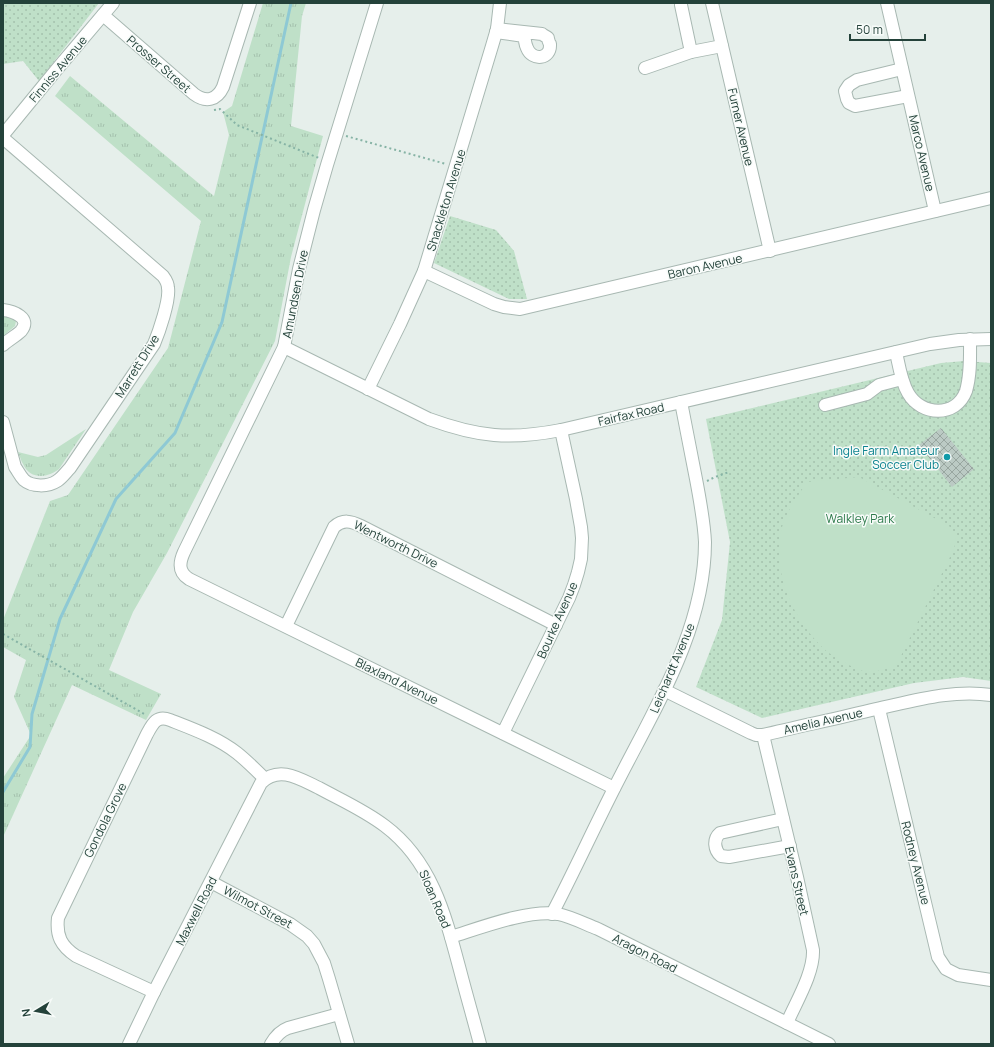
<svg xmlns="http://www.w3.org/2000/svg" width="994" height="1047" viewBox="0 0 994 1047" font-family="Manrope,sans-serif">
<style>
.grass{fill:url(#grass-tufts)}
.park{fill:url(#park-dots)}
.pitch{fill:#bfe0c8}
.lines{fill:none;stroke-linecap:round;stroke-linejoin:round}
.stream{stroke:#8ec9d4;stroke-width:3}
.building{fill:url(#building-cross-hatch)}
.minor-casing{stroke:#a8b8b2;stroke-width:14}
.path{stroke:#86b3a5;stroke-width:2;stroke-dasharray:2 3;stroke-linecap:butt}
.minor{stroke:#fff;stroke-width:12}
.culture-dot{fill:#0f9aa8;stroke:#f7fbf9;stroke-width:1.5}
.labels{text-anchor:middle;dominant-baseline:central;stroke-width:3;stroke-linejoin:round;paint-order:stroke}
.street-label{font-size:12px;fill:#24423a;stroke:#f7fbf9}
.culture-label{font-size:12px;fill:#0d838f;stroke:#f7fbf9;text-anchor:end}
.park-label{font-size:12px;fill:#2d7a4b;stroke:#f7fbf9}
</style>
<defs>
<pattern id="grass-tufts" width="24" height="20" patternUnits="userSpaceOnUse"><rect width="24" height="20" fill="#bfe0c8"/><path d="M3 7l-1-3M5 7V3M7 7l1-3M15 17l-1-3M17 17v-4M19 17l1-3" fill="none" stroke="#a4c1ad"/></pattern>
<pattern id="park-dots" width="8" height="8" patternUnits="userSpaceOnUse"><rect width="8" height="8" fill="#bfe0c8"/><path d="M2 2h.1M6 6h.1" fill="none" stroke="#a4c1ad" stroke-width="1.8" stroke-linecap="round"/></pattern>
<pattern id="building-cross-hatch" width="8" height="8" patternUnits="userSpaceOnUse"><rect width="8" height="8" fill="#bbcac4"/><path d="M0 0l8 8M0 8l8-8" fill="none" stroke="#98a6a0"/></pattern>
</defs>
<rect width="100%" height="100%" fill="#e6efeb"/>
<!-- grass -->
<g class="grass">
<path d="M263,3H306L302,16L291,126L323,136L291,257L275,341L167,553L133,612L109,670L161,694L146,720L72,685L3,837V778L31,735L14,697L26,660L3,647V620L50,501L68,495L168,348L201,221L55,96L70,76L214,196L229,135L223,112L232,106Z"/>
<path d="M3,316L13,318L16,321L15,326L3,336Z"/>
<path d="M86,429L59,469C48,478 30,480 23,464C21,461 20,456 18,452L38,457L46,455Z"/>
</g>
<!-- park -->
<g class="park">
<path d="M3,3H99L39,81L23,61L3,64Z"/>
<path d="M450,216L496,230L514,251L527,299H509L434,263Z"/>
<path d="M964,361L991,363V681L963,677L914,683L762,718L696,687L722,620L730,542L706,419L941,363Z"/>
</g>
<!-- pitch -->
<path class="pitch" d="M859,477L949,526C957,535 957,540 953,551L896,666C890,668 872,673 866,672C858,670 846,664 839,659C834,656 828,653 824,649C792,618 771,571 782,527C787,510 798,496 807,482Z"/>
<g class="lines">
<!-- stream -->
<path class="stream" d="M3,792L30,747L32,714L60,619L116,499L175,433L222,322L291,3"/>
</g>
<!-- building -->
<path class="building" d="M941,428L974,469L952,487L919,445Z"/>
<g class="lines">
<defs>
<g id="minor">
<path d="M377,3L327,165L314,210L299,269L284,347L184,552C179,563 178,572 189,579L614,788"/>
<path d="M712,3L770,251"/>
<path d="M887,3L935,211"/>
<path d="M681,5L691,52"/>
<path d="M103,15L194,94C206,103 217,100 223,87L250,3"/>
<path d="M496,32L524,36C525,40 525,44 527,48C532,61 551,60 550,44C549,43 548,39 548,38C546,36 544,36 542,34L497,29"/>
<path d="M645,68L691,52L722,46"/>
<path d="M902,69L857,80L849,85L845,91L847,99L849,103L855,106L908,96"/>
<path d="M3,135L57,69L113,3"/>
<path d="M3,138L163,276C166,280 168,283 168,288C170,300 159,332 154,344L70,468C66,472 62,478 57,481C48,487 32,487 24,480C20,476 18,471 15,467L3,422"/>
<path d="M424,271L494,304L504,307L520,309L991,198"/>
<path d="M3,310C13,311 32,318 21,331C16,336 8,340 3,345"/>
<path d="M284,347L429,419C478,437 510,440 561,430L930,344L959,340L991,339"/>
<path d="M896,352C899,366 901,381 908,393C921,416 956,418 966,391C971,374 970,356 970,339"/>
<path d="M368,389L400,324L424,271L492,46L497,29L500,3"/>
<path d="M825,405L867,394L879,385L902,379"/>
<path d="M286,626L334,527C343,519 351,521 361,526L556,625"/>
<path d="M664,690L751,733L756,735H763C801,726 839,718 876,709C913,701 953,689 991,695"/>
<path d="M879,709L938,957L946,969L958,975L991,980"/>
<path d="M503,733L569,598L574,585L578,572L581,559L582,538L581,527L576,499L561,430"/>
<path d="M763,735L797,877L813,950C814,973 796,1002 787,1023"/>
<path d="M783,819L720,833C713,839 714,850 721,856L729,857L790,846"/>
<path d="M211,882L290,924L307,936L314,944L324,963L329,979L348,1044"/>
<path d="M552,914C576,868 597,821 621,775C658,703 705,626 705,542C704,521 700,500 696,479C691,453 686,428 681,402"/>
<path d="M451,937C480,928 529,909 558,914C572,917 585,924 598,929L829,1044"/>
<path d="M154,992L76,956C61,946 56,936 58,918L147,734C153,723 157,715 170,720C193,729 218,738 237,753C247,761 256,770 265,779"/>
<path d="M129,1044L154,992L261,783C279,765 300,779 319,788C341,800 364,810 385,826C433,862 446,918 461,974C467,997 474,1021 480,1044"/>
<path d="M271,1044C275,1037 280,1031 288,1028L339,1014"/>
</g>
</defs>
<!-- minor casing -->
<use href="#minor" class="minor-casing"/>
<!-- path -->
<g class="path">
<path d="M214,110L220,109L237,125L319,158"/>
<path d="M346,136L446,164"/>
<path d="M707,481L715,477L729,472"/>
<path d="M3,634L146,715"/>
</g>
<!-- minor -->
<use href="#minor" class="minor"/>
</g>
<!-- markers -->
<circle class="culture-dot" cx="947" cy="457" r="4"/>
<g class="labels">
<!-- street labels -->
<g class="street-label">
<text transform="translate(159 64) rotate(41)">Prosser Street</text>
<text transform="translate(58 69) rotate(-50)">Finniss Avenue</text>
<text transform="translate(741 127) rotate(77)">Furner Avenue</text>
<text transform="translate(922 153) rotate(77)">Marco Avenue</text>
<text transform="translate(446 200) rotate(-73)">Shackleton Avenue</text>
<text transform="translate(705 266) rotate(-13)">Baron Avenue</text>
<text transform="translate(295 294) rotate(-79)">Amundsen Drive</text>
<text transform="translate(137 366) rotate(-58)">Marrett Drive</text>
<text transform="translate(631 414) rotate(-13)">Fairfax Road</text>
<text transform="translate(396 544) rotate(26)">Wentworth Drive</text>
<text transform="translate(557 620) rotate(-66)">Bourke Avenue</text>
<text transform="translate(672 668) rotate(-67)">Leichardt Avenue</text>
<text transform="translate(397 681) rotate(26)">Blaxland Avenue</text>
<text transform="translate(823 721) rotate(-13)">Amelia Avenue</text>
<text transform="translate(105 820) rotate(-64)">Gondola Grove</text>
<text transform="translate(916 863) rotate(76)">Rodney Avenue</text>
<text transform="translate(797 881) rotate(77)">Evans Street</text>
<text transform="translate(435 899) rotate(67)">Sloan Road</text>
<text transform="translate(258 907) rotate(28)">Wilmot Street</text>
<text transform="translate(196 911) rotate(-63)">Maxwell Road</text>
<text transform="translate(645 953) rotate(27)">Aragon Road</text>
</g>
<!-- culture labels -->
<g class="culture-label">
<text x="939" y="450">Ingle Farm Amateur<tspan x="939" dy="14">Soccer Club</tspan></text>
</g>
<!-- park labels -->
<g class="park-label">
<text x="860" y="518">Walkley Park</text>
</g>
</g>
<!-- border -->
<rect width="994" height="1047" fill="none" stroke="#24423a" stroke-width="8"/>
<!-- north arrow -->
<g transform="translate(36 1011) rotate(260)" stroke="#f7fbf9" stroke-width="3" paint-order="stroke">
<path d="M0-3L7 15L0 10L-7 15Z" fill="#24423a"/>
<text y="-6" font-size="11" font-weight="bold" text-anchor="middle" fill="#24423a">N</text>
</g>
<!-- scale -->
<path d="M850 34v6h75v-6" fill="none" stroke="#24423a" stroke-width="2"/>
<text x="856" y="34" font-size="12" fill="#24423a" stroke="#f7fbf9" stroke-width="3" paint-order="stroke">50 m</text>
</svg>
